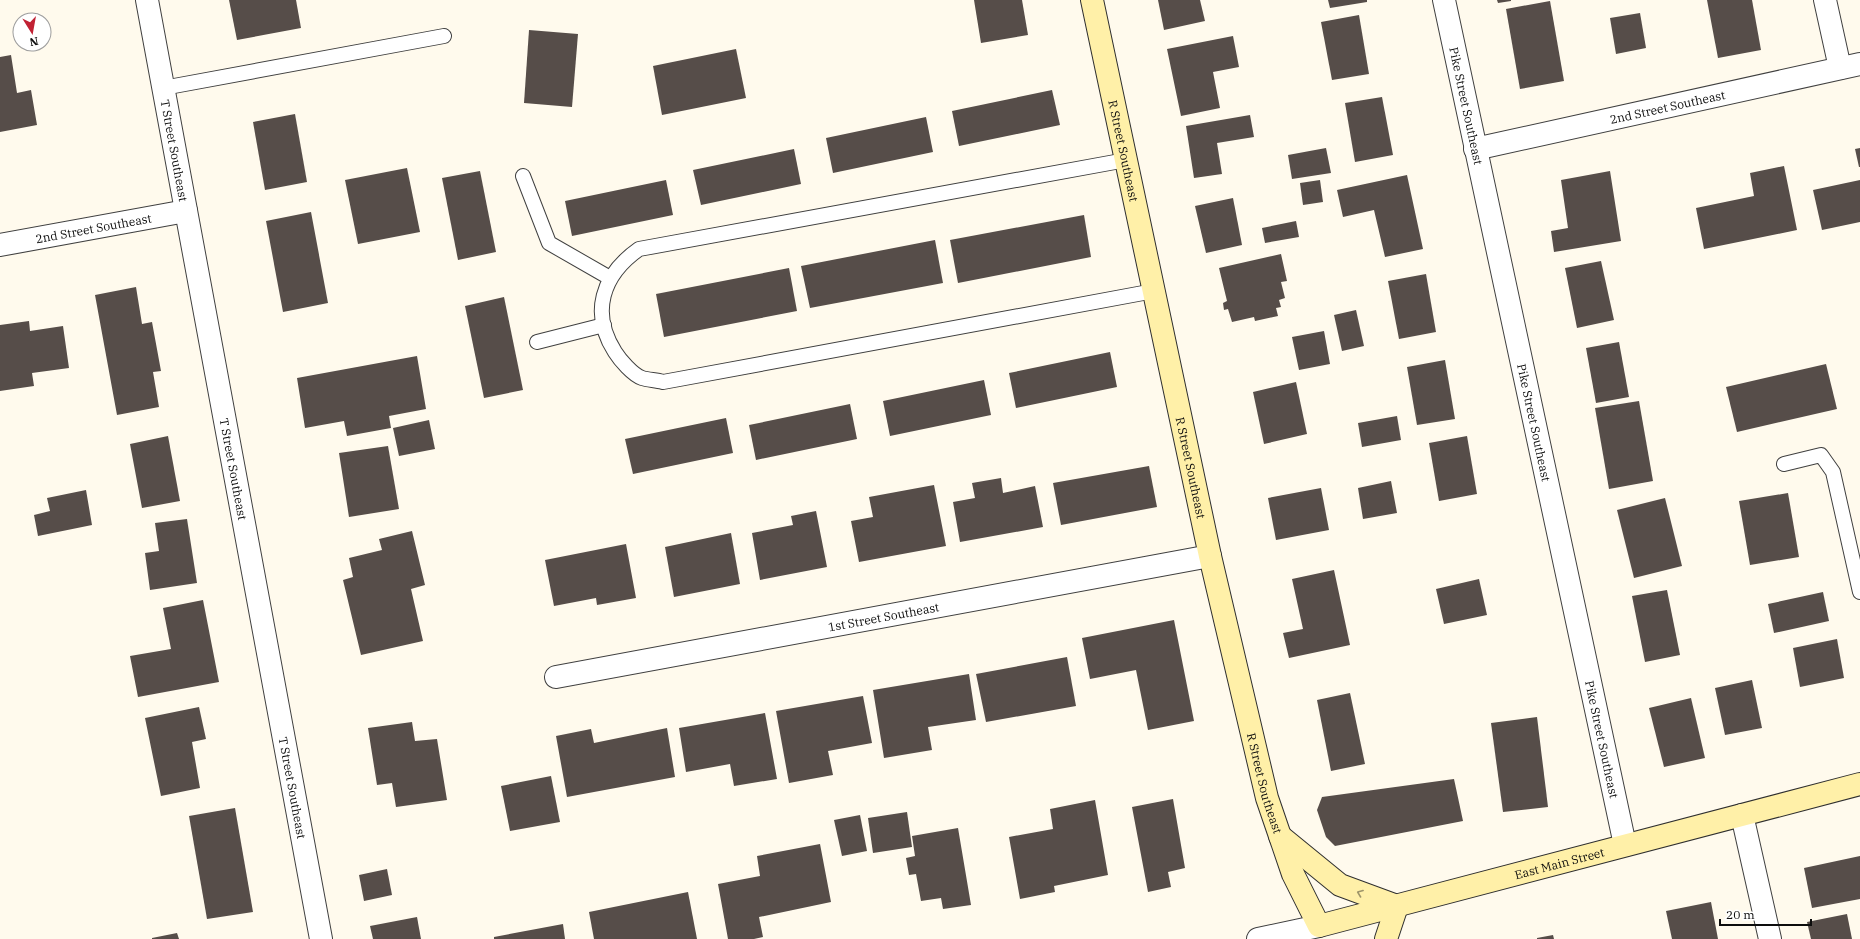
<svg xmlns="http://www.w3.org/2000/svg" width="1860" height="939" viewBox="0 0 1860 939" font-family="'IBM Plex Serif',serif">
<style>
.building{fill:#564d49}
.lines{fill:none;stroke-linecap:round;stroke-linejoin:round}
.service-casing{stroke:#404040;stroke-width:16}
.minor-casing{stroke:#404040;stroke-width:24}
.secondary-casing{stroke:#2f2f2f;stroke-width:24}
.service{stroke:#fff;stroke-width:14}
.minor{stroke:#fff;stroke-width:22}
.secondary{stroke:#fff0a8;stroke-width:22}
.oneway{stroke:#9e956a}
.labels{text-anchor:middle;dominant-baseline:central;stroke-width:4;stroke-linejoin:round;paint-order:stroke}
.street-label{font-size:12px;fill:#0d0d0d;stroke:#fff}
</style>
<rect width="100%" height="100%" fill="#fffaed"/>
<!-- building -->
<g class="building">
<path d="M229,0H296L301,28L237,40Z"/>
<path d="M974,0H1022L1028,35L981,43Z"/>
<path d="M1158,0H1200L1205,21L1164,30Z"/>
<path d="M1328,0H1367V2L1330,8Z"/>
<path d="M1497,0H1511V1L1498,3Z"/>
<path d="M1707,0H1752L1761,50L1718,58Z"/>
<path d="M1550,1L1564,81L1520,89L1506,9Z"/>
<path d="M1640,13L1646,48L1616,54L1610,18Z"/>
<path d="M1359,15L1369,74L1332,80L1321,22Z"/>
<path d="M529,30L578,34L572,107L524,103Z"/>
<path d="M1233,36L1239,67L1213,72L1220,108L1181,116L1167,49Z"/>
<path d="M736,49L746,98L662,115L653,66Z"/>
<path d="M11,55L17,93L31,90L37,125L0,132V57Z"/>
<path d="M1052,90L1060,125L959,146L952,111Z"/>
<path d="M1382,97L1393,155L1355,162L1345,103Z"/>
<path d="M295,114L307,182L265,190L253,122Z"/>
<path d="M1250,115L1254,137L1217,143L1222,174L1194,178L1186,126Z"/>
<path d="M926,117L933,152L833,173L826,138Z"/>
<path d="M1326,148L1331,173L1292,179L1288,155Z"/>
<path d="M1860,148V167H1859L1855,149Z"/>
<path d="M794,149L801,184L701,205L693,170Z"/>
<path d="M1784,166L1797,230L1704,249L1696,208L1754,196L1750,173Z"/>
<path d="M407,168L420,232L358,244L345,180Z"/>
<path d="M480,171L496,252L458,260L442,178Z"/>
<path d="M1610,171L1621,241L1554,252L1551,231L1568,228L1561,180Z"/>
<path d="M1407,175L1423,249L1385,257L1374,210L1343,217L1337,190Z"/>
<path d="M666,180L673,215L572,236L565,201Z"/>
<path d="M1320,180L1323,202L1303,205L1300,183Z"/>
<path d="M1860,180V222L1822,230L1813,190Z"/>
<path d="M1233,198L1242,245L1206,253L1195,206Z"/>
<path d="M311,212L328,303L283,312L266,221Z"/>
<path d="M1084,215L1091,257L958,283L950,240Z"/>
<path d="M1296,221L1299,237L1265,243L1262,228Z"/>
<path d="M935,240L943,283L810,308L801,266Z"/>
<path d="M1281,254L1287,281L1281,282L1285,298L1279,300L1281,307L1276,308L1278,316L1255,321L1254,317L1232,322L1228,309L1224,310L1223,303L1227,301L1219,268Z"/>
<path d="M1601,261L1614,320L1577,328L1565,268Z"/>
<path d="M789,268L797,311L664,337L656,294Z"/>
<path d="M1426,274L1436,332L1399,339L1388,281Z"/>
<path d="M136,287L142,324L152,322L161,371L153,372L159,407L117,415L95,295Z"/>
<path d="M504,297L523,390L484,398L465,306Z"/>
<path d="M1356,310L1364,346L1342,351L1334,315Z"/>
<path d="M29,321L30,331L63,326L69,368L32,373L34,386L0,391V325Z"/>
<path d="M1324,331L1330,364L1299,370L1292,337Z"/>
<path d="M1619,342L1629,397L1596,403L1586,348Z"/>
<path d="M1110,352L1117,387L1016,408L1009,373Z"/>
<path d="M417,356L426,409L389,416L391,428L347,436L344,421L305,428L297,378Z"/>
<path d="M1445,360L1455,419L1417,425L1407,367Z"/>
<path d="M1826,364L1837,409L1737,432L1726,387Z"/>
<path d="M984,380L991,415L890,436L883,401Z"/>
<path d="M1296,382L1307,434L1264,444L1253,392Z"/>
<path d="M1639,401L1653,481L1609,489L1595,408Z"/>
<path d="M850,404L857,439L756,460L749,425Z"/>
<path d="M1397,416L1401,440L1362,447L1358,423Z"/>
<path d="M726,418L733,453L633,474L625,439Z"/>
<path d="M429,420L435,449L399,456L393,428Z"/>
<path d="M168,436L180,501L142,508L130,444Z"/>
<path d="M1467,436L1477,494L1439,501L1429,443Z"/>
<path d="M388,446L399,509L349,517L339,453Z"/>
<path d="M1149,466L1157,507L1061,525L1053,483Z"/>
<path d="M1001,478L1003,493L1035,486L1043,527L960,542L953,502L975,498L972,483Z"/>
<path d="M1391,481L1397,513L1363,519L1358,488Z"/>
<path d="M934,485L946,546L859,562L851,521L873,517L869,497Z"/>
<path d="M1321,488L1329,530L1276,540L1268,498Z"/>
<path d="M86,490L92,525L38,536L34,515L50,511L47,498Z"/>
<path d="M1788,493L1799,557L1750,565L1739,501Z"/>
<path d="M1665,498L1682,566L1634,578L1617,510Z"/>
<path d="M816,511L827,567L760,580L752,533L793,525L791,516Z"/>
<path d="M187,519L197,583L150,590L145,553L159,551L155,523Z"/>
<path d="M412,531L425,585L411,589L423,641L361,655L343,580L353,577L349,558L382,550L379,539Z"/>
<path d="M731,533L740,584L674,597L665,547Z"/>
<path d="M626,544L636,598L597,605L596,598L554,606L545,560Z"/>
<path d="M1334,570L1350,645L1289,658L1283,633L1303,629L1292,579Z"/>
<path d="M1479,579L1487,615L1444,624L1436,589Z"/>
<path d="M1667,590L1680,655L1645,662L1632,596Z"/>
<path d="M1823,592L1829,621L1774,633L1768,604Z"/>
<path d="M203,600L219,682L138,697L130,656L171,649L163,608Z"/>
<path d="M1174,620L1194,721L1148,730L1136,670L1090,679L1082,638Z"/>
<path d="M1837,639L1844,678L1800,687L1793,648Z"/>
<path d="M1067,657L1076,706L986,722L976,674Z"/>
<path d="M969,674L976,720L928,727L932,750L884,758L873,690Z"/>
<path d="M1752,680L1762,728L1725,735L1715,688Z"/>
<path d="M1350,693L1365,764L1331,771L1317,700Z"/>
<path d="M863,696L872,743L828,751L833,775L789,783L776,711Z"/>
<path d="M1691,698L1705,758L1664,767L1649,708Z"/>
<path d="M199,707L206,739L192,742L200,788L161,796L145,718Z"/>
<path d="M765,713L777,779L734,786L730,764L686,772L679,728Z"/>
<path d="M1537,717L1548,807L1503,812L1491,723Z"/>
<path d="M412,722L415,741L437,739L447,800L396,807L392,783L377,785L368,728Z"/>
<path d="M667,728L675,777L567,797L556,736L591,729L594,743Z"/>
<path d="M551,776L560,822L510,831L501,786Z"/>
<path d="M1454,779L1463,821L1335,846L1326,837L1317,810L1322,797Z"/>
<path d="M1173,799L1185,868L1168,872L1171,887L1148,892L1132,807Z"/>
<path d="M1095,800L1108,875L1054,886L1055,892L1020,899L1009,837L1053,829L1050,809Z"/>
<path d="M235,808L253,912L207,919L189,816Z"/>
<path d="M907,812L912,847L873,853L868,818Z"/>
<path d="M860,815L867,851L842,856L834,820Z"/>
<path d="M958,828L971,905L943,909L941,898L921,901L916,874L909,875L906,858L915,856L912,836Z"/>
<path d="M820,844L831,902L759,917L763,937L754,939H728L718,884L760,876L757,856Z"/>
<path d="M1860,856V899L1812,908L1804,868Z"/>
<path d="M387,869L392,895L364,901L359,875Z"/>
<path d="M688,892L697,939H594L589,912Z"/>
<path d="M1711,902L1718,939H1672L1666,911Z"/>
<path d="M1847,914L1852,939H1811L1807,922Z"/>
<path d="M417,917L421,939H373L370,926Z"/>
<path d="M563,924L565,939H494V937Z"/>
<path d="M177,933L179,939H152V938Z"/>
<path d="M1553,935L1554,939H1537V938Z"/>
</g>
<g class="lines">
<defs>
<g id="service">
<path d="M163,88L444,36"/>
<path d="M1126,160L639,249C602,275 590,313 615,352C620,360 633,375 642,378C648,380 656,380 663,382L1154,291"/>
<path d="M523,176L549,243L610,278"/>
<path d="M537,342L604,325"/>
<path d="M1784,464L1821,455L1833,472L1860,592"/>
</g>
<g id="minor">
<path id="s1" d="M147,0L321,939"/>
<path id="s2" d="M1444,0L1625,845"/>
<path d="M1825,0L1840,68"/>
<path id="s3" d="M1475,149L1860,64"/>
<path id="s4" d="M0,245L186,211"/>
<path id="s5" d="M556,677L1210,556"/>
<path d="M1742,815L1770,939"/>
<path d="M1258,939L1319,926"/>
</g>
<g id="secondary">
<path id="s6" d="M1092,0L1210,556L1267,798L1293,874L1319,926L1860,784"/>
<path d="M1280,836L1340,885L1397,906L1386,939"/>
</g>
</defs>
<!-- service casing -->
<use href="#service" class="service-casing"/>
<!-- minor casing -->
<use href="#minor" class="minor-casing"/>
<!-- secondary casing -->
<use href="#secondary" class="secondary-casing"/>
<!-- service -->
<use href="#service" class="service"/>
<!-- minor -->
<use href="#minor" class="minor"/>
<!-- secondary -->
<use href="#secondary" class="secondary"/>
</g>
<!-- one-way arrows -->
<defs><path id="oneway-chevron" d="M-2-3.5L2.5 0L-2 3.5" fill="none" stroke-width="1.6" stroke-linecap="round" stroke-linejoin="round"/></defs>
<use class="oneway" href="#oneway-chevron" transform="translate(1360 893) rotate(-159)"/>
<g class="labels">
<!-- street labels -->
<g class="street-label">
<text stroke="none"><textPath href="#s2" startOffset="108">Pike Street Southeast</textPath></text>
<text stroke="none"><textPath href="#s3" startOffset="197">2nd Street Southeast</textPath></text>
<text stroke="none"><textPath href="#s6" startOffset="154">R Street Southeast</textPath></text>
<text stroke="none"><textPath href="#s1" startOffset="153">T Street Southeast</textPath></text>
<text stroke="none"><textPath href="#s4" startOffset="95">2nd Street Southeast</textPath></text>
<text stroke="none"><textPath href="#s2" startOffset="432">Pike Street Southeast</textPath></text>
<text stroke="none"><textPath href="#s6" startOffset="478">R Street Southeast</textPath></text>
<text stroke="none"><textPath href="#s1" startOffset="477">T Street Southeast</textPath></text>
<text stroke="none"><textPath href="#s5" startOffset="333">1st Street Southeast</textPath></text>
<text stroke="none"><textPath href="#s2" startOffset="756">Pike Street Southeast</textPath></text>
<text stroke="none"><textPath href="#s6" startOffset="802">R Street Southeast</textPath></text>
<text stroke="none"><textPath href="#s1" startOffset="801">T Street Southeast</textPath></text>
<text stroke="none"><textPath href="#s6" startOffset="1204">East Main Street</textPath></text>
</g>
</g>
<!-- north arrow -->
<g transform="translate(32 32) rotate(169)"><circle r="19" fill="#ffffff" stroke="#9e9e9e"/>
<path d="M0-3L7 15L0 10L-7 15Z" fill="#c12133"/>
<text y="-6" font-size="11" font-weight="bold" text-anchor="middle" fill="#0d0d0d">N</text>
</g>
<!-- scale -->
<path d="M1720 919v6h91v-6" fill="none" stroke="#0d0d0d" stroke-width="2"/>
<text x="1726" y="919" font-size="12" fill="#0d0d0d" stroke="#ffffff" stroke-width="3" paint-order="stroke">20 m</text>
</svg>
